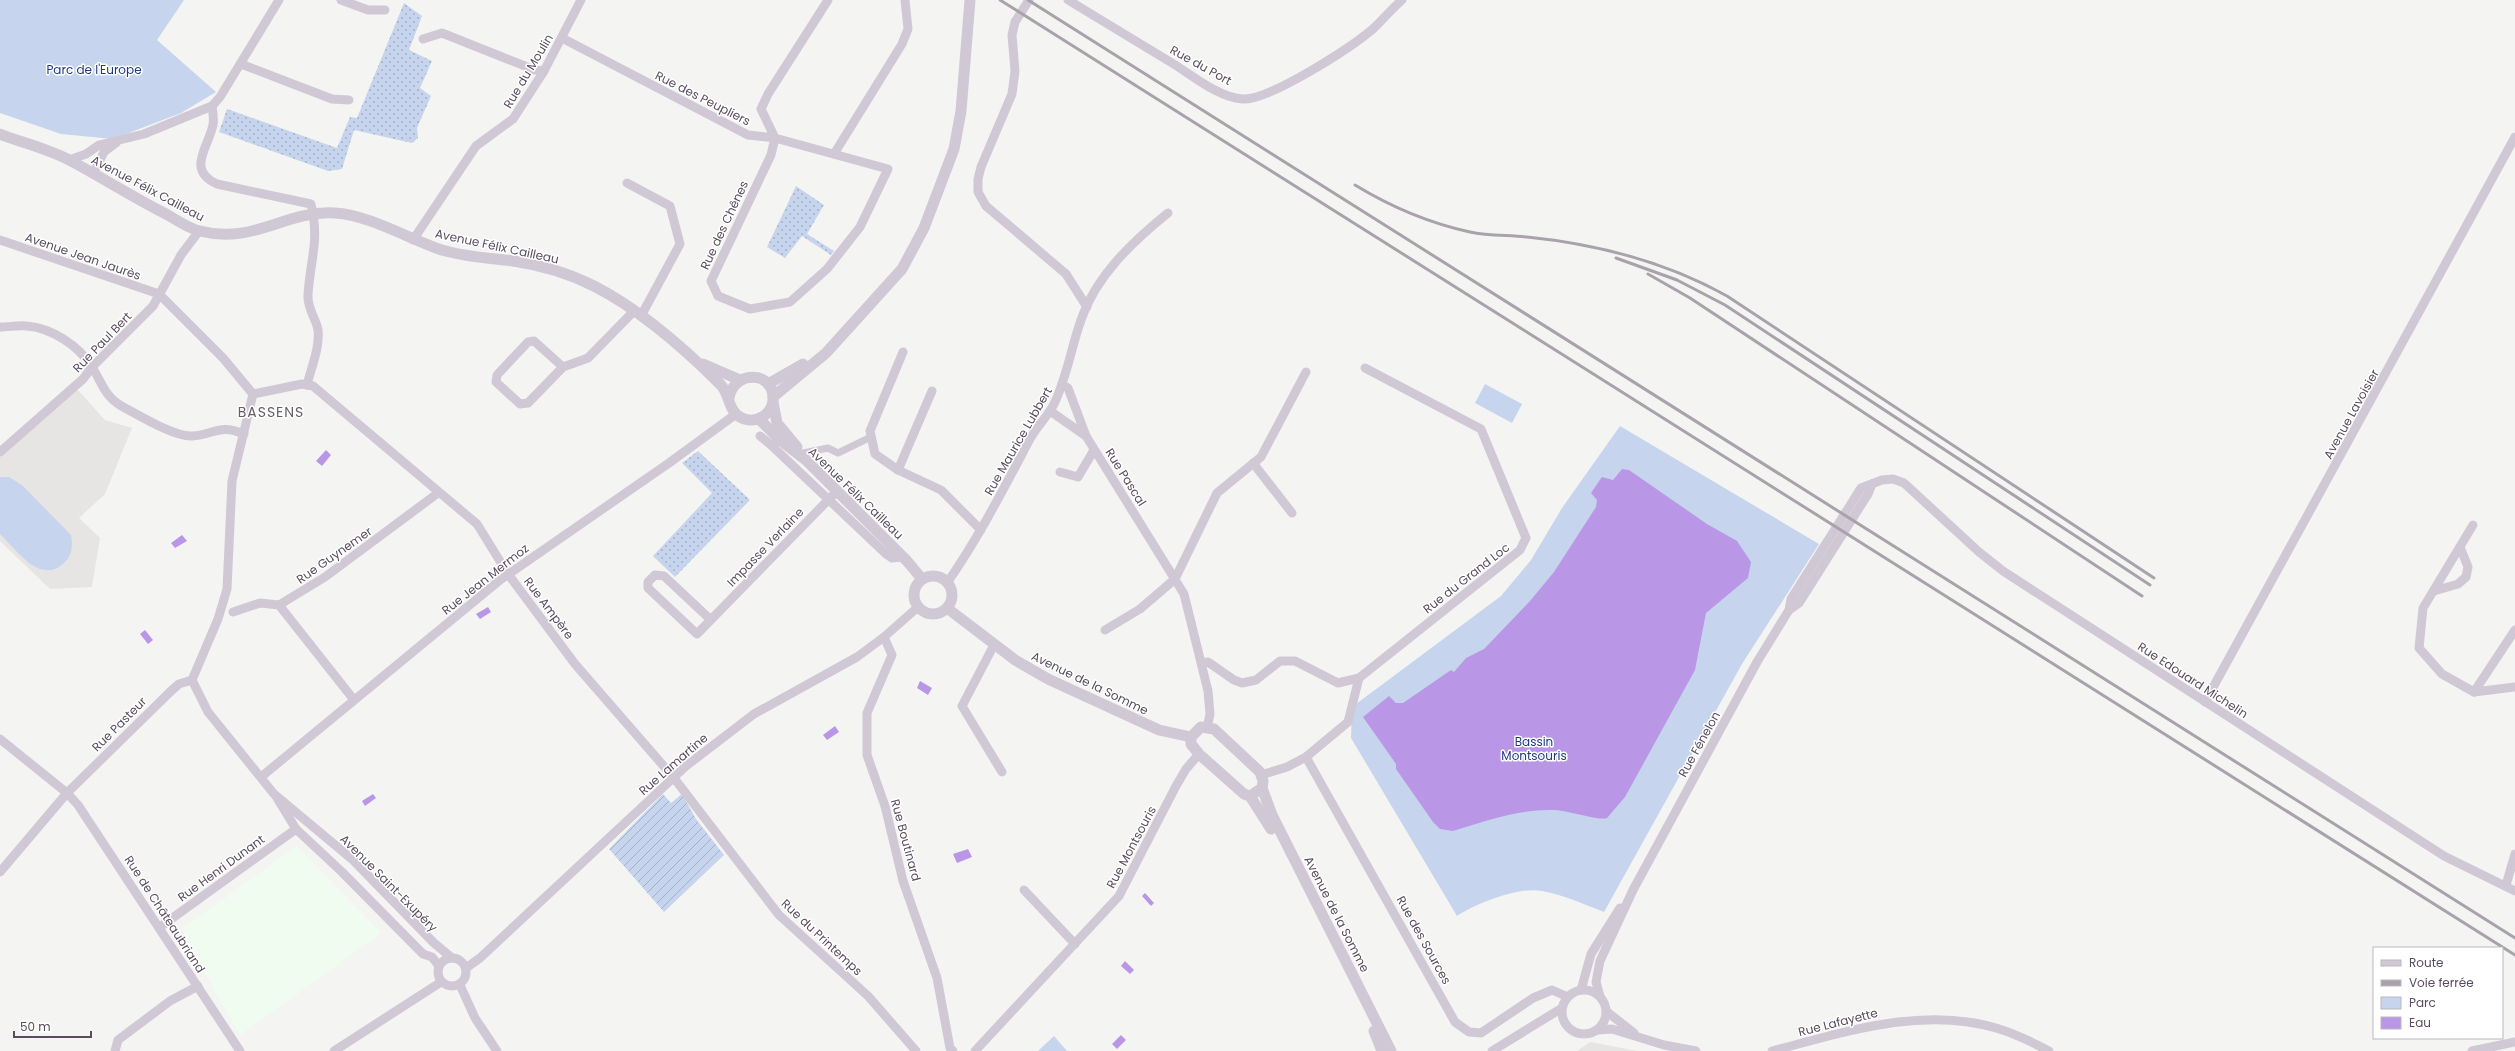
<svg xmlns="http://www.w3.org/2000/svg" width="2515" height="1051" viewBox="0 0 2515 1051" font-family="Poppins,sans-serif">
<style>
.commercial{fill:#f0fcf0}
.education{fill:#e6e5e4}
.grass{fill:url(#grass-dots)}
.park{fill:#c6d5ed}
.garden{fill:url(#garden-furrows)}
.water{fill:#b997e6}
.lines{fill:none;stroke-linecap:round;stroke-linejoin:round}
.pedestrian{stroke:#d1c8d5;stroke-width:7}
.minor{stroke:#d1c8d5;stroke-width:9}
.tertiary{stroke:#d1c8d5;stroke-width:11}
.rail{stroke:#a9a2ab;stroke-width:3}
.labels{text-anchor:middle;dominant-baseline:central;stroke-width:3;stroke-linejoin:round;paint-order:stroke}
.street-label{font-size:12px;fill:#594c5f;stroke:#fff}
.park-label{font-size:12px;fill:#203a7c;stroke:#fff}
.quarter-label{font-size:14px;letter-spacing:1px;fill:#655f67;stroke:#fff}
</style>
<defs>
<pattern id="grass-dots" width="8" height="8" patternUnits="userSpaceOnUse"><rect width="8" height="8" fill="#c6d5ed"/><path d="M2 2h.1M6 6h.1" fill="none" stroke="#a4afc3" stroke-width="1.8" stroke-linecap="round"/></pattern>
<pattern id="garden-furrows" width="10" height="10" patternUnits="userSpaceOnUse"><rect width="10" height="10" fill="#c6d5ed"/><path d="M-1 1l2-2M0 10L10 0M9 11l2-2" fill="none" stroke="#a4afc3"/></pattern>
</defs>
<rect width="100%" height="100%" fill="#f4f5f3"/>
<!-- commercial -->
<path class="commercial" d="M297,846L381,933L240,1035L192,951L182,929Z"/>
<!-- education -->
<g class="education">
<path d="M77,389L105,420L132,428L105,494L79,518L100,538L92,587L50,589L0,541V455Z"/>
<path d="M1590,1042L1638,1051H1577Z"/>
</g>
<!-- grass -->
<g class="grass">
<path d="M404,3L422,16L409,50L432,61L420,88L431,96L417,128L418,138L412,143L354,130L342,169L328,171L219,132L227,109L337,148L350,117L357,118Z"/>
<path d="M796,186L824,205L807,234L834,251L831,255L802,236L785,258L767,247Z"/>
<path d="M698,451L750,500L675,577L653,556L712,493L682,463Z"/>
</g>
<!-- park -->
<g class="park">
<path d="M0,0H184L157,40L216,92L181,113L113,139L61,134L0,113Z"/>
<path d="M1485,384L1522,404L1512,423L1475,403Z"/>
<path d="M1620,426L1819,544L1742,664L1604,912C1584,904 1563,895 1542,891C1520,886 1475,904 1457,916L1351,738L1352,707L1501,596L1531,560L1562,508Z"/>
<path d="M0,477H9L23,486L71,535C73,546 72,556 64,563C40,586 16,549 0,534Z"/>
<path d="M1054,1036L1067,1051H1038Z"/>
</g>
<!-- garden -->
<path class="garden" d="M663,794L671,803L682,794L696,819L724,855L664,912L609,849Z"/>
<!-- water -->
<g class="water">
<path d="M326,450L331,455L322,466L316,461Z"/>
<path d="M1622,469L1629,470L1707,524L1737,541L1751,562L1748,578L1706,613L1695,670L1625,797L1607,818C1598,821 1567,810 1553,810C1519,809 1485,821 1453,831L1440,829L1433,822L1396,769V764L1363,717L1389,696L1396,703H1403L1451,670L1454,672L1466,658L1484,649L1530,601L1554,572L1596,507L1597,500L1591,493L1602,477L1613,480Z"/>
<path d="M182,535L187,541L175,548L171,543Z"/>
<path d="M488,607L491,612L480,619L476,614Z"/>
<path d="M145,630L153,640L148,644L140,634Z"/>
<path d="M920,681L932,688L928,695L917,688Z"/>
<path d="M835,726L839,732L827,740L823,735Z"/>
<path d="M373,794L376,798L365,806L362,801Z"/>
<path d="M968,849L972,857L957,863L953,854Z"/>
<path d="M1145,893L1154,903L1151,906L1142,896Z"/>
<path d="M1125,961L1134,970L1130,974L1121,966Z"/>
<path d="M1121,1035L1126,1040L1117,1049L1112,1044Z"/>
</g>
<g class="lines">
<!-- pedestrian -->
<path class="pedestrian" d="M803,453L828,448L838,453L871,437"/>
<!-- minor -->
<g class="minor">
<path d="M341,0L368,10H385"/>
<path d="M1029,0L1015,22L1012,35L1015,71L1012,94L981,167L978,179V192L986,206L1066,274L1087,307"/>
<path d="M1068,0C1103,21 1137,42 1172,63C1192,75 1217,97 1242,99C1269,101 1352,47 1374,28C1383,19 1392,9 1402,0"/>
<path d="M562,38L748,135L775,138L888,169L860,227L827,269L790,302L750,309L718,296L711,281L771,155L775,138L761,109L768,94L828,0"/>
<path d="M423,39L442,33L535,70L544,71"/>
<path d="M241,64L332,99L349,100"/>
<path d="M212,106C213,112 214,119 213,125C208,148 186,170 217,184L311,204C320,241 310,260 308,295C307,309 316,318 318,330C320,348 311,368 307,385"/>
<path d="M834,154L902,44L908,29L905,0"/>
<path d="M69,160L86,154L99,145L144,134L212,106L220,97L279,0"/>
<path d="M93,174L104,152L116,143"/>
<path d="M627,183L670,206L680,244L641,316"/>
<path d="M0,240L159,294L223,358L253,394L232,481L227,589L218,619L192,680"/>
<path d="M413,240L476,146L513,119L544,71L581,0"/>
<path d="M0,327C9,327 18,325 27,326C52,328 79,346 92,367C103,384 104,397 125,408C140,416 175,437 192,436C214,435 219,423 244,434"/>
<path d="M903,352L870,431L875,454L898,470L941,490L981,530"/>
<path d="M563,367L528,403L520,404L496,382L497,375L528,342L534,341L563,367L588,358L633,312"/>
<path d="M1063,385L1068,388L1086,436L1184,594L1208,691L1210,714L1207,728"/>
<path d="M253,394L302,384L313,386L477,524L508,574L575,664L674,778L779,915L868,996L916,1051"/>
<path d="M1050,411L1086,436"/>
<path d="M760,436L771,445"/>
<path d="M780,440L771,445L885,553L892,558L902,557"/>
<path d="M0,452L83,379L92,367L153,306L181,255L199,231"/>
<path d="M1253,463L1292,513"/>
<path d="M898,470L932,391"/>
<path d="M1060,472L1078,477L1094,450"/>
<path d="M2473,525L2423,608L2419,648L2442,674L2474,692L2515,687"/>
<path d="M947,583C979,537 1004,488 1030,439C1037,426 1048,416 1054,404C1067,377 1071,348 1081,320C1096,276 1132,242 1168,213"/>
<path d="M2434,591L2458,584L2466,577L2468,567L2460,547"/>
<path d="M279,605L354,700"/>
<path d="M1789,610L1799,603L1868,494L1872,484"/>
<path d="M233,612L260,603L279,605L325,577L438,493"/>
<path d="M711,620L664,576L655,575L648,582V588L697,634L836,492"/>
<path d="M1105,630L1140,609L1175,579L1217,493L1261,457L1306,372"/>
<path d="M884,637L892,655L867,713V755L885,806L903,881L937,978L950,1048L953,1051"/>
<path d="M994,645L962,706L1002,772"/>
<path d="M1202,663L1208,662L1234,680L1242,683L1256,680L1280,661H1295L1338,683L1359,678L1520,550L1526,538L1481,429L1365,368"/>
<path d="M192,680L208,712L274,794L353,860L434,943L452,958"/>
<path d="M2474,692L2515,630"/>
<path d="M2205,702L2515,137"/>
<path d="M0,739L67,793L78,805L240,1051"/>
<path d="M1306,757L1455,1022L1469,1032L1481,1033L1533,998L1552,990L1568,997"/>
<path d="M1261,775L1287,767L1306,757L1348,722L1359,678"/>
<path d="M261,777L500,580L669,463L736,414"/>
<path d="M277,798L296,829L342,872L423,954L432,957L439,966"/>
<path d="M0,872L67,793L171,691L179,684L192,680"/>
<path d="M2506,885L2515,854"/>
<path d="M1024,890L1075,944"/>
<path d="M160,927L296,829"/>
<circle cx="452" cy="972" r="14"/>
<path d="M466,968L480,958L686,766L754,714L857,657L884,637L918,607"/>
<path d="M460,985L475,1018L497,1051"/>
<circle cx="1584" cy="1012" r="22"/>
<path d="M1581,990L1591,954L1620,908"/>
<path d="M1600,996L1596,982L1600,961L1633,890L1757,662L1789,610L1791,599L1861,488L1882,480L1893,479L1904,483L1979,552L2003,571L2444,856L2515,891"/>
<path d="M1606,1011L1634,1033"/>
<path d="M1598,1030L1612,1029L1664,1045L1696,1051"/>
<path d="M115,1051L118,1040L170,1001L198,986"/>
<path d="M334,1051L441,982"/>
<path d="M975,1051L1119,896L1176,786L1186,769L1199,754"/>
<path d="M1492,1051L1562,1008"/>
<path d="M1772,1051C1845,1032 1921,1006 1996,1028C2014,1033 2032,1042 2049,1051"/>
<path d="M2472,1051L2515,1042"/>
</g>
<!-- tertiary -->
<g class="tertiary">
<path d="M0,134C23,143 49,149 71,161C103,178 134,198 166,214C177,220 189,229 200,231C254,245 285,210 335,213C369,215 409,239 442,250C465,257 489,258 513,261C541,265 568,273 594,286C639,309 685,349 721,385C730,395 728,410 740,417C755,426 774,414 773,397C772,370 733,371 729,398"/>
<path d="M703,364L740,380"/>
<path d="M768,384L803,364"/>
<path d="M773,397L826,353L902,269L924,228L954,149L961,111L970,0"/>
<path d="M773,402L777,423L797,447"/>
<path d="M759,419L780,440L807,461L907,561L922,579"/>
<circle cx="933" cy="595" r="19"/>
<path d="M947,608L1015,660L1048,679L1159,730L1191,737"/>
<path d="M1201,727L1214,729L1260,772L1263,781L1262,788L1250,796L1244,794L1199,754L1191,744V737Z"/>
<path d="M1262,788L1272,815L1391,1051"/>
<path d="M1250,796L1271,829"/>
<path d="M1374,1031L1382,1051"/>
</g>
<!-- rail -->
<g class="rail">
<path d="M1000,0L2515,955"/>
<path d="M1028,0L2515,938"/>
<path d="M1355,185C1391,207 1429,223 1470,232C1489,236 1508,235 1527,237C1597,244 1666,262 1727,296L2154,578"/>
<path d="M1616,258L1677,280L1725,305L2150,585"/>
<path d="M1648,274L1690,298L2142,596"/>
</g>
</g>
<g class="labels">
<!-- street labels -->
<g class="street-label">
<text transform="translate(1201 65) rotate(29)">Rue du Port</text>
<text transform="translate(528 71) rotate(-59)">Rue du Moulin</text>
<text transform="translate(703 98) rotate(27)">Rue des Peupliers</text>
<text transform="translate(148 188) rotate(28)">Avenue Félix Cailleau</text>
<text transform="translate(724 225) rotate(-65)">Rue des Chênes</text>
<text transform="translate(497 246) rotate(12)">Avenue Félix Cailleau</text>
<text transform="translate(83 256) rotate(19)">Avenue Jean Jaurès</text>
<text transform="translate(102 342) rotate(-46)">Rue Paul Bert</text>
<text transform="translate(2351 414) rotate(-61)">Avenue Lavoisier</text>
<text transform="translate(1018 441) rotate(-60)">Rue Maurice Lubbert</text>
<text transform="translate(1126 477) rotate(58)">Rue Pascal</text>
<text transform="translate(856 493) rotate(44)">Avenue Félix Cailleau</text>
<text transform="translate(765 547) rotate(-46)">Impasse Verlaine</text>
<text transform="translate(334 555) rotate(-35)">Rue Guynemer</text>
<text transform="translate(1466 578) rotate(-38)">Rue du Grand Loc</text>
<text transform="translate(485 579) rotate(-38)">Rue Jean Mermoz</text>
<text transform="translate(549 608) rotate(53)">Rue Ampère</text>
<text transform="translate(2193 680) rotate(33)">Rue Edouard Michelin</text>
<text transform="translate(1090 683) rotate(26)">Avenue de la Somme</text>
<text transform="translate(119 724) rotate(-45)">Rue Pasteur</text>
<text transform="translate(1699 744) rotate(-61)">Rue Fénelon</text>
<text transform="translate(673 764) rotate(-41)">Rue Lamartine</text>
<text transform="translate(906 840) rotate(75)">Rue Boutinard</text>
<text transform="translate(1131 847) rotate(-62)">Rue Montsouris</text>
<text transform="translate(221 868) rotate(-36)">Rue Henri Dunant</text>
<text transform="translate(389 883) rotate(45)">Avenue Saint-Exupéry</text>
<text transform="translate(165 914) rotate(57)">Rue de Châteaubriand</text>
<text transform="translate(1337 914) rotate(63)">Avenue de la Somme</text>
<text transform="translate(822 937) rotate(43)">Rue du Printemps</text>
<text transform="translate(1424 940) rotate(61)">Rue des Sources</text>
<text transform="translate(1838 1022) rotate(-14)">Rue Lafayette</text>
</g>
<!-- park labels -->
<g class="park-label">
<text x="94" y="69">Parc de l'Europe</text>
<text x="1534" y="741">Bassin<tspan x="1534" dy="14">Montsouris</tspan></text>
</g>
<!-- quarter labels -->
<g class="quarter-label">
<text x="271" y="412">BASSENS</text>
</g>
</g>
<!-- legend -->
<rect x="2373" y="947" width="130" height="92" fill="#ffffff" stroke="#bdb7bf"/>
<rect x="2381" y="960" width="20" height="6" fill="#d1c8d5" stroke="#bdb7bf"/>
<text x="2409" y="967" font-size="12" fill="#594c5f">Route</text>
<rect x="2381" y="980" width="20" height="6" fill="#a9a2ab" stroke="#bdb7bf"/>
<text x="2409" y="987" font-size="12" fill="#594c5f">Voie ferrée</text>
<rect x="2381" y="997" width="20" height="12" fill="#c6d5ed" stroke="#bdb7bf"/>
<text x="2409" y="1007" font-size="12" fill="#594c5f">Parc</text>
<rect x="2381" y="1017" width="20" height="12" fill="#b997e6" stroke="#bdb7bf"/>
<text x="2409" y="1027" font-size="12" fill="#594c5f">Eau</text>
<!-- scale -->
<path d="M14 1031v6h77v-6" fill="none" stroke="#594c5f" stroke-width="2"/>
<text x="20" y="1031" font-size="12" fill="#594c5f" stroke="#ffffff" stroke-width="3" paint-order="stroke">50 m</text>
</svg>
